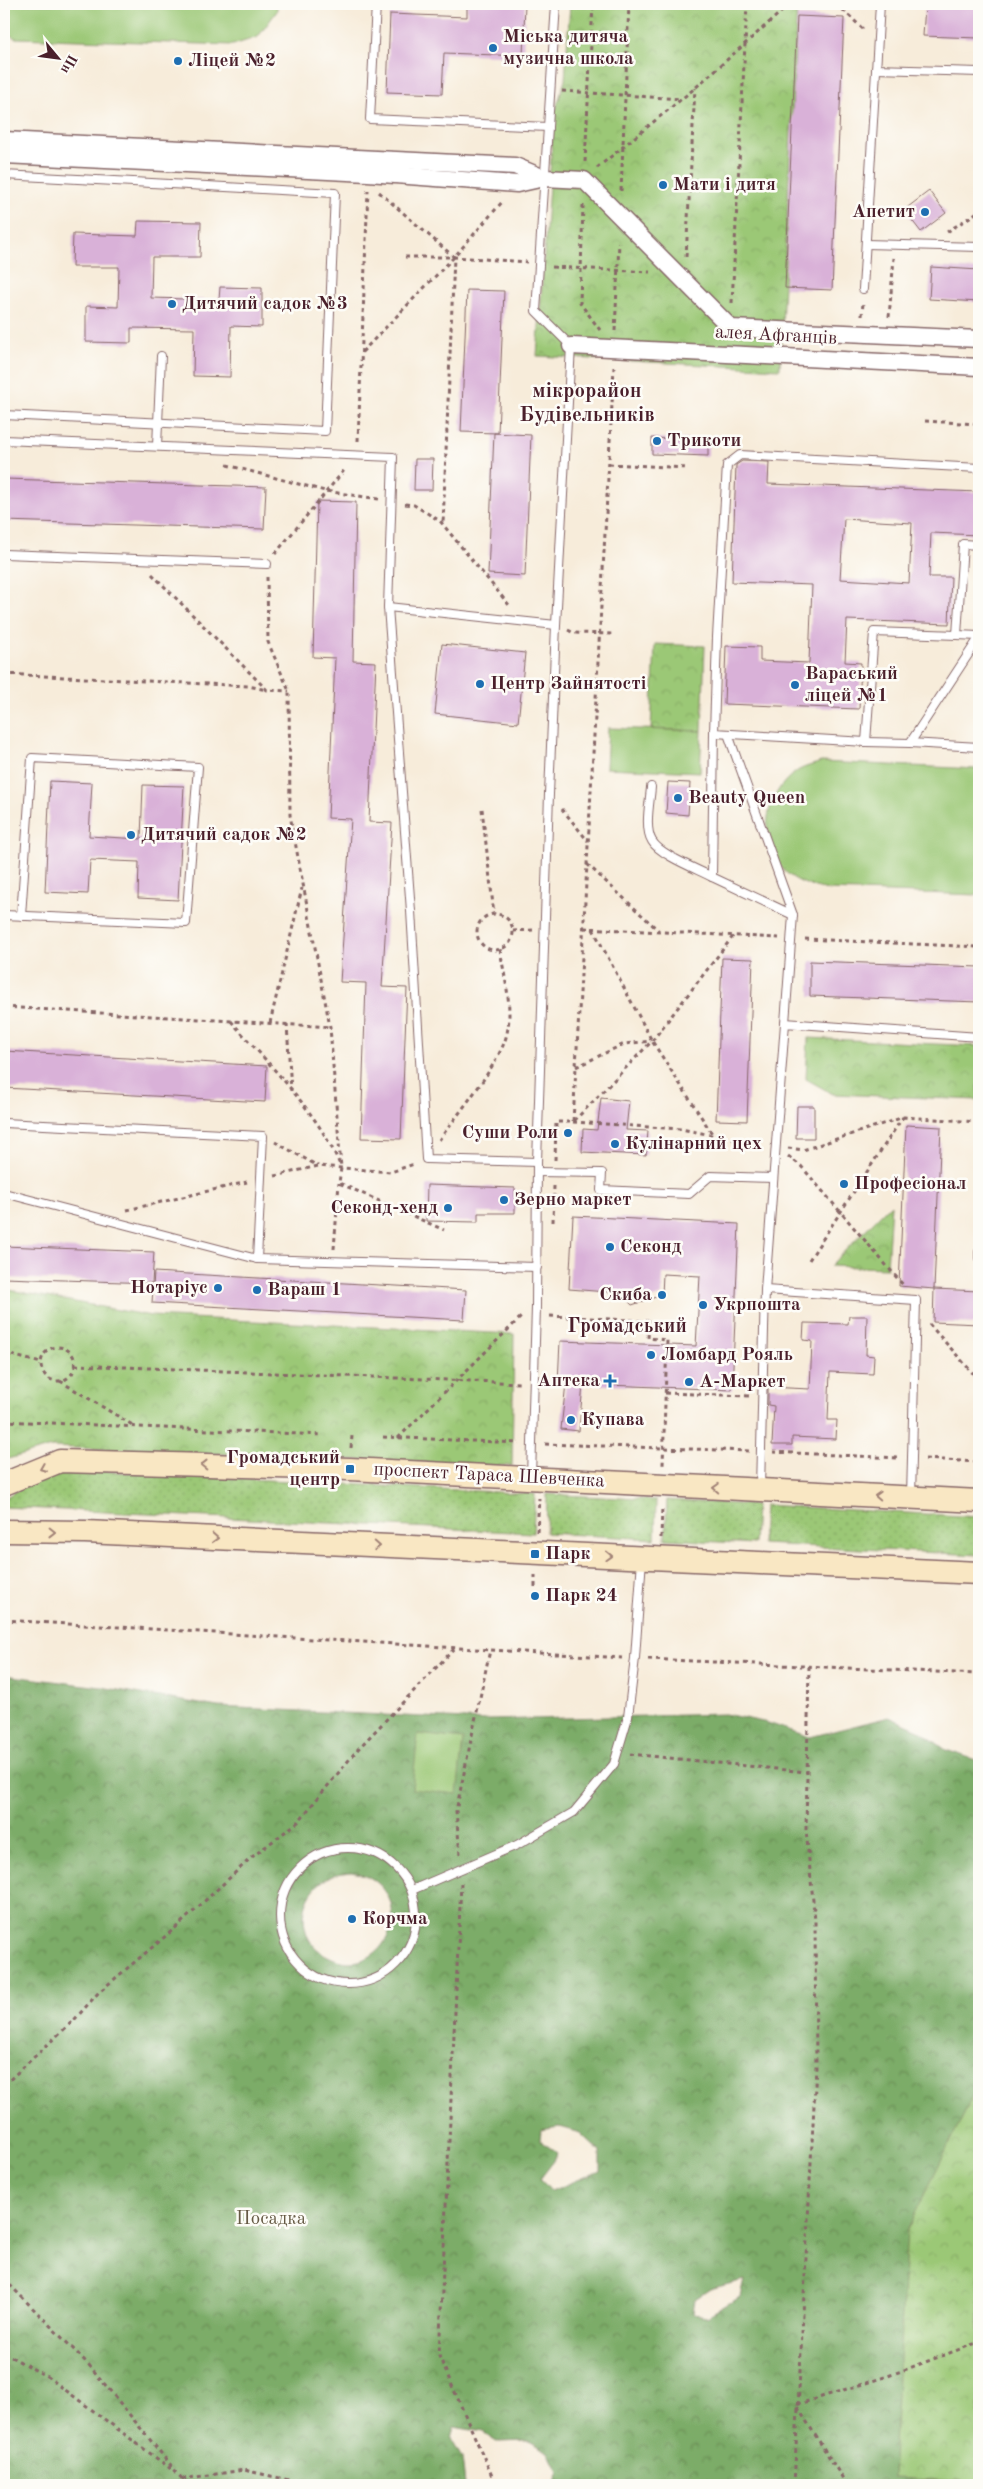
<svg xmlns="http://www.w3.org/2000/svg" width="983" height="2489" viewBox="0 0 983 2489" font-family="'Old Standard TT',serif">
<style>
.grass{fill:url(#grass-dots);stroke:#727450}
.forest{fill:url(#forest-crowns);stroke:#636649;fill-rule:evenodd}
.park{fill:url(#park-crowns);stroke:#727450}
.pitch{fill:#9bc876;stroke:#727450}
.building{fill:#d9b1d8;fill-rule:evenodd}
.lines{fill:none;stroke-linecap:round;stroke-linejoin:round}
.lane-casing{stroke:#876768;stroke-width:10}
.street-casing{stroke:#876768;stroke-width:19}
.secondary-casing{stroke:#876768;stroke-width:25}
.path{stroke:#876768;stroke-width:3;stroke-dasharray:4 4;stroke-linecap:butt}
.lane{stroke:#fff;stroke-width:8}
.street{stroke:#fff;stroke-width:16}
.secondary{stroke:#f9e7c3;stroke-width:22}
.oneway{stroke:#a28377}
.poi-dot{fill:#1f6fb2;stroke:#fdfcf7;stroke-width:2}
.labels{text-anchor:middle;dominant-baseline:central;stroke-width:5;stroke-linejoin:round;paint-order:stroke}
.poi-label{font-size:19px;font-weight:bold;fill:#4a1f2b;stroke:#fdfcf7;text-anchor:start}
.street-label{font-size:19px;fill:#4a1f2b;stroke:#fdfcf7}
.park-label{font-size:19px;fill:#665a45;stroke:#fdfcf7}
.neighbourhood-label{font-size:20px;font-weight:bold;fill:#4a1f2b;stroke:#fdfcf7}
.quarter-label{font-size:21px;font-weight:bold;fill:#4a1f2b;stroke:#fdfcf7}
</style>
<defs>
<pattern id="grass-dots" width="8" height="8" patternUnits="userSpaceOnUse" patternTransform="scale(1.25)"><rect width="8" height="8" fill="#9bc876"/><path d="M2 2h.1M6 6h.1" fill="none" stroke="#87ab66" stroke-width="1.8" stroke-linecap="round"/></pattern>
<pattern id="forest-crowns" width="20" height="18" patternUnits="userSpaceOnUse" patternTransform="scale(1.25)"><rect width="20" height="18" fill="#7cac67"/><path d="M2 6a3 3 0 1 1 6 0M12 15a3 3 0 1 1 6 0" fill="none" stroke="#688b55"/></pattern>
<pattern id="park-crowns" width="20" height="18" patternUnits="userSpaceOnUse" patternTransform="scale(1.25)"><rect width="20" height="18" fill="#9bc876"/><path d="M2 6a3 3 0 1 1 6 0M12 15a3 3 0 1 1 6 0" fill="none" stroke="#87ab66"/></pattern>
</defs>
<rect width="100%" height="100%" fill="#fdfcf7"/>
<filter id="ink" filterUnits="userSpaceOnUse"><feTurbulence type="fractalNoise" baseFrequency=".02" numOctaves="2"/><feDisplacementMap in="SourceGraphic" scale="10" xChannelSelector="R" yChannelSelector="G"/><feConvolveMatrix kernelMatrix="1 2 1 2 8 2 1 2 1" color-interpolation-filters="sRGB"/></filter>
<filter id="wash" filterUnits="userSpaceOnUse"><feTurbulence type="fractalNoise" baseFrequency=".0096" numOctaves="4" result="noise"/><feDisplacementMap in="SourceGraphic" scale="20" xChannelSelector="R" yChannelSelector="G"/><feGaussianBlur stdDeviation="1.12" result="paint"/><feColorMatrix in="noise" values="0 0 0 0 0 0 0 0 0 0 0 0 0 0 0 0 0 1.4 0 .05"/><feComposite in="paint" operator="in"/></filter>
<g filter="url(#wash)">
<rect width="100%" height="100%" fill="#f7ecda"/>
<!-- grass -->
<g class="grass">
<path d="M79,1470L535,1494L533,1533L4,1507V1498C29,1484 50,1473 79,1470Z"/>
<path d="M547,1494L656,1500L655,1539L546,1533Z"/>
<path d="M667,1500L756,1505L754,1544L665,1539Z"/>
<path d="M764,1505L979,1517V1555L762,1544Z"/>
</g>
<!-- forest -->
<path class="forest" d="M4,1675L101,1687L218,1707L487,1720L725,1714L768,1723L810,1737L889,1717L919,1730L946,1750L979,1761V2485H554L559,2472L549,2452L528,2441L498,2442L483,2432L454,2427L451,2438L462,2457L465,2485H4ZM351,1872C356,1873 364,1874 369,1877C419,1905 381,1982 330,1957C321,1953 312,1946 308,1937C298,1913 308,1886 332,1876C337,1873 345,1873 351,1872ZM559,2127L580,2133L600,2152V2171L551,2191L540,2179L554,2161L557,2153L540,2140L541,2130ZM744,2280L740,2297L707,2316L693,2314L695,2299L710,2289Z"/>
<!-- park -->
<g class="park">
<path d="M570,4H797L780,369L537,356L554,115L565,80Z"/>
<path d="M655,644L705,646L702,731L651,729Z"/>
<path d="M808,1038L979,1046L978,1100L833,1094L806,1079Z"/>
<path d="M891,1204L887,1268L830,1266Z"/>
<path d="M4,1289L151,1316L514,1334L512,1466L52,1447L4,1460Z"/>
<path d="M979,2083V2482L892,2478L907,2230Z"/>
</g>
<!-- pitch -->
<g class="pitch">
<path d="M4,4H277V11L258,37L233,45L15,38L4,32Z"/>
<path d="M608,728L702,731L700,772L606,768Z"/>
<path d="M821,762L979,769V895L828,890C815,887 804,885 792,877C754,851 762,792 799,770C806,766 814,765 821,762Z"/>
<path d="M418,1734L463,1739L457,1794L412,1789Z"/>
</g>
<g id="blocks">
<!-- building -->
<g class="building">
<path d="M467,4H525L523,56L444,53L442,94L387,92L390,14L467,17Z"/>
<path d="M925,5L979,7V38L923,36Z"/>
<path d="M797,16L844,18L832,290L785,288Z"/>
<path d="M929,191L946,213L921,232L904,210Z"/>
<path d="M138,221L201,222L200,257H152L151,298L219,300L220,287L262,288V327L231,326L230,377L193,376L194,329L131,328V343L86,342V306L118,307L119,267H72L73,234L137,236Z"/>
<path d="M931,267L979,270V302L929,299Z"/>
<path d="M467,290L504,291L498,433L461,432Z"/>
<path d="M494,433L531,435L525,576L488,574Z"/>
<path d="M652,438L708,440V456L652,454Z"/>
<path d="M415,459H433L432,490H414Z"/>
<path d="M742,461L769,462L768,484L979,492V535L931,533L929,577H951L949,624L847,620L845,662L861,663L859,709L724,704L726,646L760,647V661L809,663L812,585L732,582L736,465ZM844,519L912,523L909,583L840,579Z"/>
<path d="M4,479L266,487L264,529L4,521Z"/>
<path d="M317,501L356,502L353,661L376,662L369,822L392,823L382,987L407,988L401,1139L361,1138L366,983L340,982L351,819L328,818L335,658L313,657Z"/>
<path d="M442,644L525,653L518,723L435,714Z"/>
<path d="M50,781L92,783L89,836L141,839L143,785L184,786L178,900L138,898L139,862L90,860L88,894L45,892Z"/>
<path d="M668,782L690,783L688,815L666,813Z"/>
<path d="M722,958L753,959L747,1121L716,1120Z"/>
<path d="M810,961L979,967V1002L810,996Z"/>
<path d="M4,1051L267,1066L265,1102L4,1088Z"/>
<path d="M601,1098L629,1101L626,1130L648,1131L646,1155L582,1152L583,1129L597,1130Z"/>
<path d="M797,1106H814V1138H796Z"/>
<path d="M906,1125L941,1127L934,1289L899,1286Z"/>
<path d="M427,1185L515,1188V1213H478V1222L426,1221Z"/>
<path d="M573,1216L739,1224L732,1390L583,1384L579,1431L561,1429L566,1383H558L560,1341L696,1346L700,1276L663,1274L662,1295L632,1305L620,1293L569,1289Z"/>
<path d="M4,1246L154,1252L152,1283L4,1278Z"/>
<path d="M154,1272L466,1290L464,1320L152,1303Z"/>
<path d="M934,1289L979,1291V1324L933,1322Z"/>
<path d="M849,1316H867L866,1355L874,1356L873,1374L830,1372L828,1420H837L836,1439L792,1437V1445H772L774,1406L768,1405V1387L810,1389L812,1341L803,1340L804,1323L848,1324Z"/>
</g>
</g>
</g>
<g filter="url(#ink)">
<use href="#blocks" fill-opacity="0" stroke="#876768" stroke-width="1"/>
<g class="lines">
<defs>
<g id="lane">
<path d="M376,4L370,119L548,127"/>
<path d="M876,69L979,72"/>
<path d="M4,175L335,193L325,431L4,415"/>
<path d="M866,244L979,247"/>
<path d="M863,289L880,4"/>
<path d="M4,440L393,457L388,607L411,911L426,1159L537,1162"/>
<path d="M157,446L161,356"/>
<path d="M979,468L740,455L727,465L717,637L714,733L866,742L874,632L957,635L963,544L979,545"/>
<path d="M4,554L267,564"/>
<path d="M388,607L556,625"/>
<path d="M957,635L979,636"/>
<path d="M714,733L712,877L793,915"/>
<path d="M728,734L793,915L785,1023"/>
<path d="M866,742L910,743L979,638"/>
<path d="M910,743L979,747"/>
<path d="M651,787C650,802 644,828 652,841C660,855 697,869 712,877"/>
<path d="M4,915L186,923L198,767L32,758L21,916"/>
<path d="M4,1123L263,1136L257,1259"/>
<path d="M537,1172L602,1173L601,1190L689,1194L710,1176L773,1178"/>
<path d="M4,1193L257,1259L537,1267"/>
<path d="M979,1252V1258"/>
<path d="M765,1290L916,1300L911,1497"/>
<path d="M531,1477L536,1307L537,1162L549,794L556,625L571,346L536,311L556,4"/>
<path d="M760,1488L765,1290L785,1023L979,1037"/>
<circle cx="348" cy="1916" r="68"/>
<path d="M412,1890L517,1845L574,1812L614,1764L628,1717L635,1658L642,1559"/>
</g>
<g id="street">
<path d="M4,140L515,166L544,178L584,180L731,328L979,339"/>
<path d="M4,155L368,173L517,184L544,178"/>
<path d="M571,346L979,367"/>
</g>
<g id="secondary">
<path d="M4,1484L60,1461L350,1469L979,1501"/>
<path d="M4,1531L85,1532L979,1573"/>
</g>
</defs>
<!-- lane casing -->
<use href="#lane" class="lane-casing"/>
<!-- street casing -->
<use href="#street" class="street-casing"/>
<!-- secondary casing -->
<use href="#secondary" class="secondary-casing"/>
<!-- path -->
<g class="path">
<path d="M837,4L865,31"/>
<path d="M562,91L681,99"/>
<path d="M585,162L593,4"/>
<path d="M597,168L695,88L790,4"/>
<path d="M621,191L629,4"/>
<path d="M379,192L454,257L443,524"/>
<path d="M583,205L580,303L600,330"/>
<path d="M947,232L979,211"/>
<path d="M405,257H454L527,262"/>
<path d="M686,257L695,88"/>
<path d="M552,267L650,272"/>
<path d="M732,303L747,4"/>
<path d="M862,316L863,302"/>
<path d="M889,317L894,258"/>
<path d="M615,331L619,242"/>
<path d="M362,352L454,257L503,201"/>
<path d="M925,421L979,424"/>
<path d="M358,441L368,190"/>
<path d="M609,464L688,468"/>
<path d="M227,465L325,491L379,499"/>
<path d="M405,504L414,505L440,521L509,605"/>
<path d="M275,554L346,468"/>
<path d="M152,574L267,690L289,691"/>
<path d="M267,577L268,642L289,691L290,815L330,1027L341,1168L339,1183L444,1230"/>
<path d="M568,630L574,633L614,634"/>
<path d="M4,674L248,686L267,690"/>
<path d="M482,809L494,914"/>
<path d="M562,809L588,841"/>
<path d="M587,864L659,931"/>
<circle cx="495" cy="932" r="18"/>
<path d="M584,928L779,938"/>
<path d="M593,929L652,1041L713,1135"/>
<path d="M513,931L533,930"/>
<path d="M805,939L979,947"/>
<path d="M4,1007L330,1027"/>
<path d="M231,1021C269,1065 318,1112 340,1165"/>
<path d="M270,1023L302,888"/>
<path d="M287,1024L291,1091"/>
<path d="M576,1067L624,1044L651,1041"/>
<path d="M574,1121L652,1041L734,935"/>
<path d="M573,1122L681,1129L762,1145"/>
<path d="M439,1140C457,1115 502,1061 507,1033C513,1006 504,976 500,949"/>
<path d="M275,1142L318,1166"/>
<path d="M788,1148L803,1150L904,1117L979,1122"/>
<path d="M788,1156L801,1166L904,1286"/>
<path d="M555,1160L556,1122H573L614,367"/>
<path d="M275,1176L318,1166L391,1172L414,1164"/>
<path d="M127,1210L247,1182"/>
<path d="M553,1222L554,1186"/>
<path d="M334,1249L339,1183"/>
<path d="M809,1260L903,1117"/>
<path d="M550,1316L649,1321L648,1338L667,1340L663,1465"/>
<path d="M929,1324L979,1380"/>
<circle cx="58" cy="1364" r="17"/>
<path d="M4,1353L41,1363"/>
<path d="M75,1365L521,1383"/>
<path d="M60,1381L134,1426"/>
<path d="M665,1393L750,1396"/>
<path d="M4,1421L323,1435"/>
<path d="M383,1437L519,1443"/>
<path d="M398,1438L521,1317"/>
<path d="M545,1444L749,1451"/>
<path d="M351,1448L352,1436"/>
<path d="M773,1452L899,1458"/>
<path d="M925,1459L979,1462"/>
<path d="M537,1532L539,1498"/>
<path d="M661,1538L662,1507"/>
<path d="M535,1587V1573"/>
<path d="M4,1620L622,1658"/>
<path d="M648,1659L979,1674"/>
<path d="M630,1754L806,1772"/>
<path d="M460,1854L456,1811L490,1650"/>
<path d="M461,1883L439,2356L496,2485"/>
<path d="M4,2085L75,2019L99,1992L180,1924L252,1857L298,1822L358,1749L456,1647"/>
<path d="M4,2279L89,2365L187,2485"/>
<path d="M4,2353L48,2377L171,2469"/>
<path d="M182,2479L244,2470L311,2485"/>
<path d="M794,2485L816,2067L815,1921L806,1830L809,1666"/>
<path d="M847,2485L796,2405L888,2376L979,2342"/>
</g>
<!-- lane -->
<use href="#lane" class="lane"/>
<!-- street -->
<use href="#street" class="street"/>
<!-- secondary -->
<use href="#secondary" class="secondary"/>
</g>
<!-- one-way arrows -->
<defs><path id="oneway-chevron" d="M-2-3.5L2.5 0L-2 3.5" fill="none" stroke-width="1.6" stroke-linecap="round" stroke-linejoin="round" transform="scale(1.25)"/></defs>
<g class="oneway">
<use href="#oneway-chevron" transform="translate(204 1465) rotate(-179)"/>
<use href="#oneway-chevron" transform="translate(43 1468) rotate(158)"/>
<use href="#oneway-chevron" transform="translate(716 1488) rotate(-177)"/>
<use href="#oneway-chevron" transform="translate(878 1496) rotate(-177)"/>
<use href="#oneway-chevron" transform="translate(52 1532) rotate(1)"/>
<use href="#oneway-chevron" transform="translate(215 1538) rotate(3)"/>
<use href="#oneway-chevron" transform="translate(377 1546) rotate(3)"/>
<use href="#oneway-chevron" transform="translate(609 1556) rotate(2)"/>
</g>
</g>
<!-- markers -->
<g class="poi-dot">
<circle cx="493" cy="48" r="5"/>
<circle cx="178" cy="61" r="5"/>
<circle cx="663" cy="185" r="5"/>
<circle cx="925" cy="212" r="5"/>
<circle cx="172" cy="304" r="5"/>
<circle cx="657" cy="441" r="5"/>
<circle cx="480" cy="684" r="5"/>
<circle cx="795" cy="685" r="5"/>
<circle cx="678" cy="798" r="5"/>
<circle cx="131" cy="835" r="5"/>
<circle cx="568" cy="1133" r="5"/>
<circle cx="615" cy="1144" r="5"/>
<circle cx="844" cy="1184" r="5"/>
<circle cx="504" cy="1200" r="5"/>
<circle cx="448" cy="1208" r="5"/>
<circle cx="610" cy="1247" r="5"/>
<circle cx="218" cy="1288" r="5"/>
<circle cx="257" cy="1290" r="5"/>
<circle cx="662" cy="1295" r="5"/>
<circle cx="703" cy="1305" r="5"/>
<circle cx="651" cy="1355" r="5"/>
<path d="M607.5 1373.5h5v5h5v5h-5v5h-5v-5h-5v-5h5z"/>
<circle cx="689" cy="1382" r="5"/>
<circle cx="571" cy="1420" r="5"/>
<rect x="345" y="1464" width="10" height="10" rx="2.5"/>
<rect x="530" y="1549" width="10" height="10" rx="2.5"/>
<circle cx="535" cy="1596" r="5"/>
<circle cx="352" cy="1919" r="5"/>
</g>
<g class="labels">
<!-- poi labels -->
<g class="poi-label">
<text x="503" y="37">Міська дитяча<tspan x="503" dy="22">музична школа</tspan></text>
<text x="188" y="61">Ліцей №2</text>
<text x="673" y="185">Мати і дитя</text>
<text x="915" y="212" text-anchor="end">Апетит</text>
<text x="182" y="304">Дитячий садок №3</text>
<text x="667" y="441">Трикоти</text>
<text x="805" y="674">Вараський<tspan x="805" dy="22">ліцей №1</tspan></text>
<text x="490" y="684">Центр Зайнятості</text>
<text x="688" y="798">Beauty Queen</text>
<text x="141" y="835">Дитячий садок №2</text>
<text x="558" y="1133" text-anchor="end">Суши Роли</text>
<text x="625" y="1144">Кулінарний цех</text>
<text x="854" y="1184">Професіонал</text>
<text x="514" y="1200">Зерно маркет</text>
<text x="438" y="1208" text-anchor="end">Секонд-хенд</text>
<text x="620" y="1247">Секонд</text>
<text x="208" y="1288" text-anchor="end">Нотаріус</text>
<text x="267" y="1290">Вараш 1</text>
<text x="652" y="1295" text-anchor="end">Скиба</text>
<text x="713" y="1305">Укрпошта</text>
<text x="661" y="1355">Ломбард Рояль</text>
<text x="600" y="1381" text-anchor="end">Аптека</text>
<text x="699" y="1382">А-Маркет</text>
<text x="581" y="1420">Купава</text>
<text x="340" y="1458" text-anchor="end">Громадський<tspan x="340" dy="22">центр</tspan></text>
<text x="545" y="1554">Парк</text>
<text x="545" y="1596">Парк 24</text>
<text x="362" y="1919">Корчма</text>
</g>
<!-- street labels -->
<g class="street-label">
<text transform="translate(776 336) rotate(3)">алея Афганців</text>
<text transform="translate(489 1476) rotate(3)">проспект Тараса Шевченка</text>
</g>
<!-- park labels -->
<g class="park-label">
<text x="271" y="2219">Посадка</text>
</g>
<!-- neighbourhood labels -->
<g class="neighbourhood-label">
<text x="627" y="1327">Громадський</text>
</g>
<!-- quarter labels -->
<g class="quarter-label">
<text x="587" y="391">мікрорайон<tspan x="587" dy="24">Будівельників</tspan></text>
</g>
</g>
<!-- margin -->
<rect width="983" height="2489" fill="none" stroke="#fdfcf7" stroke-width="20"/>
<!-- north arrow -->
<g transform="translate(58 58) rotate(119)" stroke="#fdfcf7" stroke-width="4" paint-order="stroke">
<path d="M0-4L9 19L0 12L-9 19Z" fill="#4a1f2b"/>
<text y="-8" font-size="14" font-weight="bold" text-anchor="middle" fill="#4a1f2b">Пн</text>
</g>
</svg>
